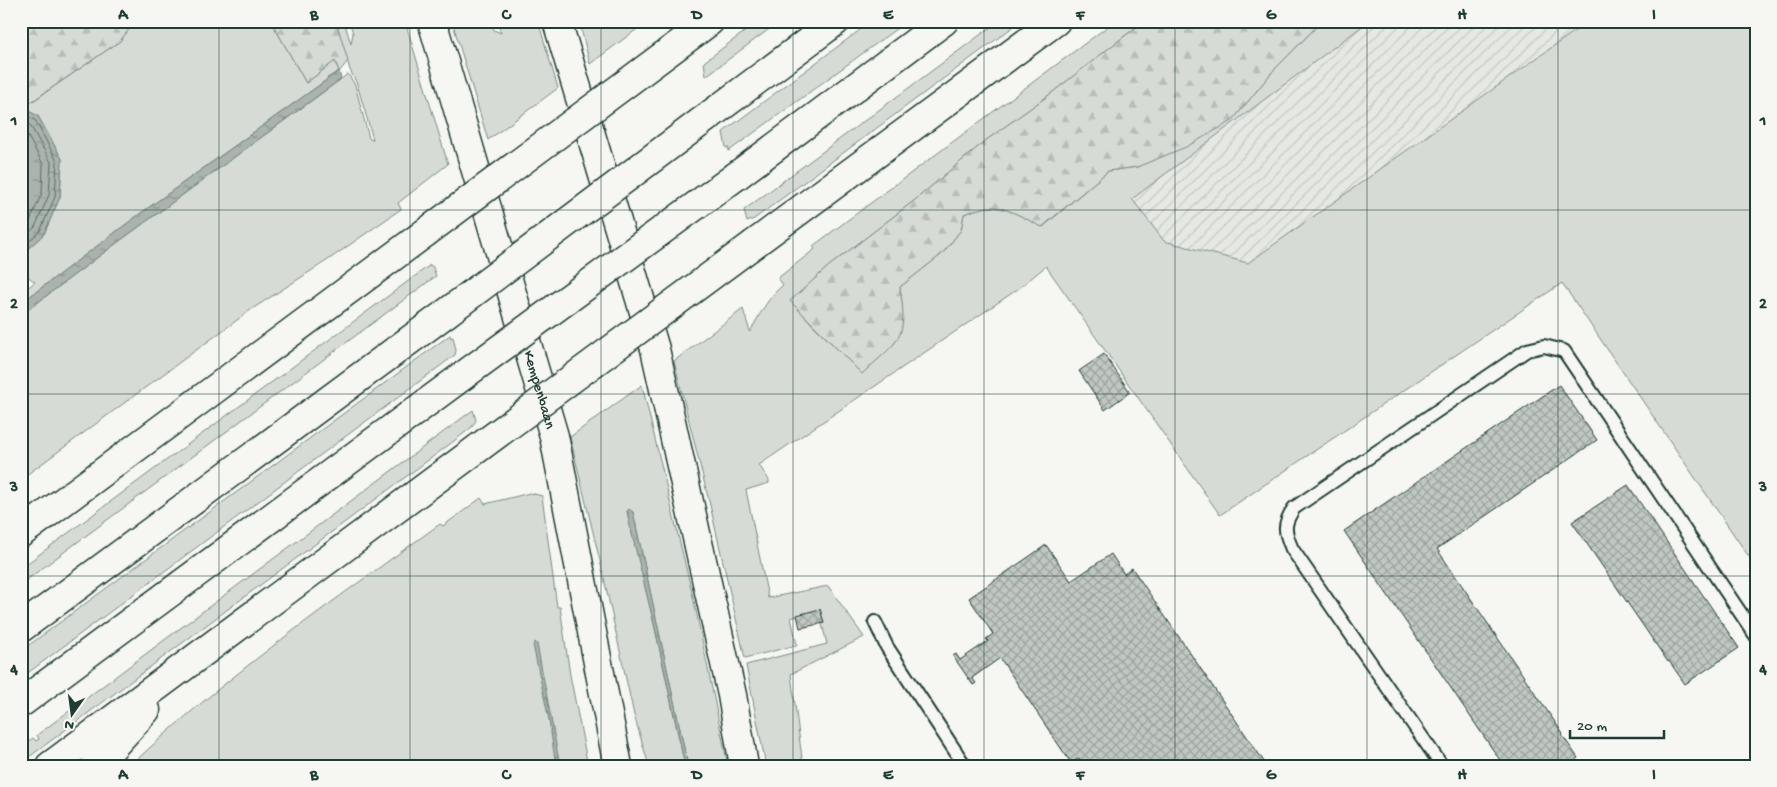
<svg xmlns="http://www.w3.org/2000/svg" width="1777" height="787" viewBox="0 0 1777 787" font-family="'Gochi Hand',sans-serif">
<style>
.industrial{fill:url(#industrial-furrows)}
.green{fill:#d6dbd6;stroke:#7a8c85}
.forest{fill:url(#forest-firs);stroke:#7a8c85}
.water{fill:url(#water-ripples);stroke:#72847d}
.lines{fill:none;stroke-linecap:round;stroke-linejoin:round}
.shore{stroke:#576c65;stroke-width:1}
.building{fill:url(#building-cross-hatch);stroke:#1f3d34}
.lane-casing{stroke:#1f3d34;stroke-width:16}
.highway-casing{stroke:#1f3d34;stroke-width:31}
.lane{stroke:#f6f6f2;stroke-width:12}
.highway{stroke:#f6f6f2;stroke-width:28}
.highway-bridge-casing{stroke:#1f3d34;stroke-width:31;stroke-linecap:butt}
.highway-bridge{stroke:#f6f6f2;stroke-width:28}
.grid{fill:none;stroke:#1f3d34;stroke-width:1;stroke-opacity:0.55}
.labels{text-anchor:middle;stroke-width:5;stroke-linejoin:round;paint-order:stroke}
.street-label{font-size:15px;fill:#1f3d34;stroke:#f6f6f2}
.neatline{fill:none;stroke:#1f3d34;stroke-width:2}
.grid-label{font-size:16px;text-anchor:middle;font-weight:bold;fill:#1f3d34}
</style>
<defs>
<pattern id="industrial-furrows" width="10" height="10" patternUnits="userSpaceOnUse" patternTransform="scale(1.25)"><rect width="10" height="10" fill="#e6e8e4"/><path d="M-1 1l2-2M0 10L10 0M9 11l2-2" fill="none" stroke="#c5c8c4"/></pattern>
<pattern id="forest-firs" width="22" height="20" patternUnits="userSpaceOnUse" patternTransform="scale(1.25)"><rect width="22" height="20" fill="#d6dbd6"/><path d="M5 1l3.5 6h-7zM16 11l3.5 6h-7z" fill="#b7bdb8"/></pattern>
<pattern id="water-ripples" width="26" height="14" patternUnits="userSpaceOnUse" patternTransform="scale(1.25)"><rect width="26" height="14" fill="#aab3ae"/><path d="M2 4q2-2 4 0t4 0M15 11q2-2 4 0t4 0" fill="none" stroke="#8a938e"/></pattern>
<pattern id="building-cross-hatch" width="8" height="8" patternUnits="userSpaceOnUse" patternTransform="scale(1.25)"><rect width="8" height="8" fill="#c1c8c3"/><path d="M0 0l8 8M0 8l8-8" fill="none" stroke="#9ca49f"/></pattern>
</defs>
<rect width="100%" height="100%" fill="#f6f6f2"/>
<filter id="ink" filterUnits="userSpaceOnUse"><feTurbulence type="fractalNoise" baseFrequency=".02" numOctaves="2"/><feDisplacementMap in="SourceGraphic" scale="10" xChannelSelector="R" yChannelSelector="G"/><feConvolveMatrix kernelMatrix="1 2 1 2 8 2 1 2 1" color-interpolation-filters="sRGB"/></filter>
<g filter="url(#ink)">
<path class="industrial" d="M1369,21H1589L1248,263L1164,241L1132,199Z"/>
<path class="green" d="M128,21H271L306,83L335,61L339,71L141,213L21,303V293L35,282L21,271V255L44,234L60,197L62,159L38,116L23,108L120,41L130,28Z
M336,21H344L351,44L353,33L349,21H405L448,164L398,203L401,209L328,260L252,309L21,479V315L110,248L348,74L355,85L369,138L371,140L373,139L357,84L350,70Z
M452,21H492L494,30L501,33L497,21H538L558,88L488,140Z
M579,21H648L590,64Z
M759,21H780L706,76L704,62Z
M872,21H907L729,151L728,147L726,148L723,132Z
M999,21H1021L792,191L754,219L747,222L744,210Z
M1115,21H1144L1049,95L985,141L915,200L829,266L791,301L812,324L861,373C868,368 892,348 896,341C905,327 902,303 900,287L942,254L961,230L964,214C970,212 976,209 983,208C1003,203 1025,219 1043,227L1108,171L1137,167L1232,121L1272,72L1322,21H1369L1132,199L1164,241L1248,263L1589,21H1756V567L1562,283L1220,515L1046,266L1018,289L759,465L769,480V483L746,490L768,598L828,586L864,637L791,674L803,766H766L746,665L827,644L822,624L824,623L820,609L791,618L797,645L745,658L710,505L674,361L743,309L750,332C759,316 768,297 783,285L778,278L815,249L813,246Z
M430,265L433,267L436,276L21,584V568Z
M450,335L451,338L453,337L456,350L455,355L21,678V651Z
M642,385L694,601L728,766H688L633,512L627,511L655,628L685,766H649L634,715L602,569L570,437Z
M473,410L476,420L472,427L454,441L21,763V746L33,738L36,741L39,739L37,735Z
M530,493L542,496L557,607H560L570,675L588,766H130C226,676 334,600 440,524L443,526L481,498L485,504Z"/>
<path class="forest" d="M21,21H128L130,28L120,41L21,109Z
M271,21H336L348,61L333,79L327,78L339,71L335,61L306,83Z
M1144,21H1322L1272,72L1232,121L1186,147L1137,167L1108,171L1042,227C1025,219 1003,203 983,208C976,209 970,212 964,214L961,230L942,254L900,287C902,303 907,327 896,341C888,352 872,364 862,374L790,301L829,266L915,200L985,141L1049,95Z"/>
<path class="water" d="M339,71L341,79L110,248L21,315V303L141,213Z
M23,108L38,116L62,159L60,197L44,234L21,255V109Z
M629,509L633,512L688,766H685L655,628L629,522L627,511Z
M535,642L537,644L560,766H556L549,720L533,645Z"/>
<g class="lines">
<path class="shore" d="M21,113L35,120L57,161L55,197L40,231L21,249
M21,120L30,125L51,162L49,195L35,227L21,240
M21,129L25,131L43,164L42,193L29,223L21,230"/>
</g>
<path class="building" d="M1104,354L1130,392L1105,410L1079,371Z
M1559,385L1597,440L1437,549L1563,734L1562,735L1578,758L1567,766H1504L1344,531Z
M1628,485L1739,648L1685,684L1669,661L1668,662L1572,522Z
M1046,545L1071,581L1111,554L1124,574L1132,568L1267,766H1084L1079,758L1071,763L1000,658L972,678L976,683L973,685L953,656L956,654L960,660L988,641L986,639L993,634L969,598Z
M820,609L824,623L800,628L797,615Z"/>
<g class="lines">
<g class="lane-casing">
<path id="lane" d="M875,622L887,647L965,766
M1442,766L1292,549C1284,531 1283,524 1294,508L1527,350L1544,346L1564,351L1756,636"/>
</g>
<g class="highway-casing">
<g id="highway">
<path id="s1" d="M432,21L554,436L618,766"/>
<path d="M557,21L655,349L732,695L744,766"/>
<path d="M694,33L710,21"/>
<path d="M714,112L836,21"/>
<path d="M735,177L944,21"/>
<path d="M754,244L1056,21"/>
<path d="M21,533L425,233"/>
<path d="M21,628L445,314"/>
<path d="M21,703L464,375"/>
<path d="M50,766L481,446"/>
<path d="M95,766L146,710"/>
</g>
</g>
<use href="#lane" class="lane"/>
<use href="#highway" class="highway"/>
<g class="highway-bridge-casing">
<path id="highway-bridge" d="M425,233L694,33
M445,314L714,112
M464,375L735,177
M481,446L754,244"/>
</g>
<use href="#highway-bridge" class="highway-bridge"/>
</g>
</g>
<path class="grid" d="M219,21V766M410,21V766M601,21V766M793,21V766M984,21V766M1175,21V766M1367,21V766M1558,21V766M21,210H1756M21,394H1756M21,576H1756"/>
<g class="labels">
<g class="street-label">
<text dy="5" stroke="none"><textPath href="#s1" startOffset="384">Kempenbaan</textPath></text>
</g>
</g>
<rect width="1777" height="787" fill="none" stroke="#f6f6f2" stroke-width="55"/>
<g transform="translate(72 714) rotate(194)" stroke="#f6f6f2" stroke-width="4" paint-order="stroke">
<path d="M0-4L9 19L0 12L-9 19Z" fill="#1f3d34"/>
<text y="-8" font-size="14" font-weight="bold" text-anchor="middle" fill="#1f3d34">N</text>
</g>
<path d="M1570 730v8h94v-8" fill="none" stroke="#1f3d34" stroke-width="2.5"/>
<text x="1577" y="730" font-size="15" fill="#1f3d34" stroke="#f6f6f2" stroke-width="4" paint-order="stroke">20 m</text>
<rect x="28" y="28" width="1722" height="732" class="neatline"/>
<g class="grid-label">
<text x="123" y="19">A</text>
<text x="314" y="19">B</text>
<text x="506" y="19">C</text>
<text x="697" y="19">D</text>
<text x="888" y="19">E</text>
<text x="1080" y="19">F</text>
<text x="1271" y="19">G</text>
<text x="1462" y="19">H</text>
<text x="1654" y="19">I</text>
<text x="14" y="125">1</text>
<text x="1763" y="125">1</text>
<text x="14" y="308">2</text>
<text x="1763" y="308">2</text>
<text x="14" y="491">3</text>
<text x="1763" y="491">3</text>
<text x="14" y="674">4</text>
<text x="1763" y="674">4</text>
<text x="123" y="779">A</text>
<text x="314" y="779">B</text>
<text x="506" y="779">C</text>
<text x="697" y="779">D</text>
<text x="888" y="779">E</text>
<text x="1080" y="779">F</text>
<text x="1271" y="779">G</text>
<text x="1462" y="779">H</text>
<text x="1654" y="779">I</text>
</g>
</svg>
